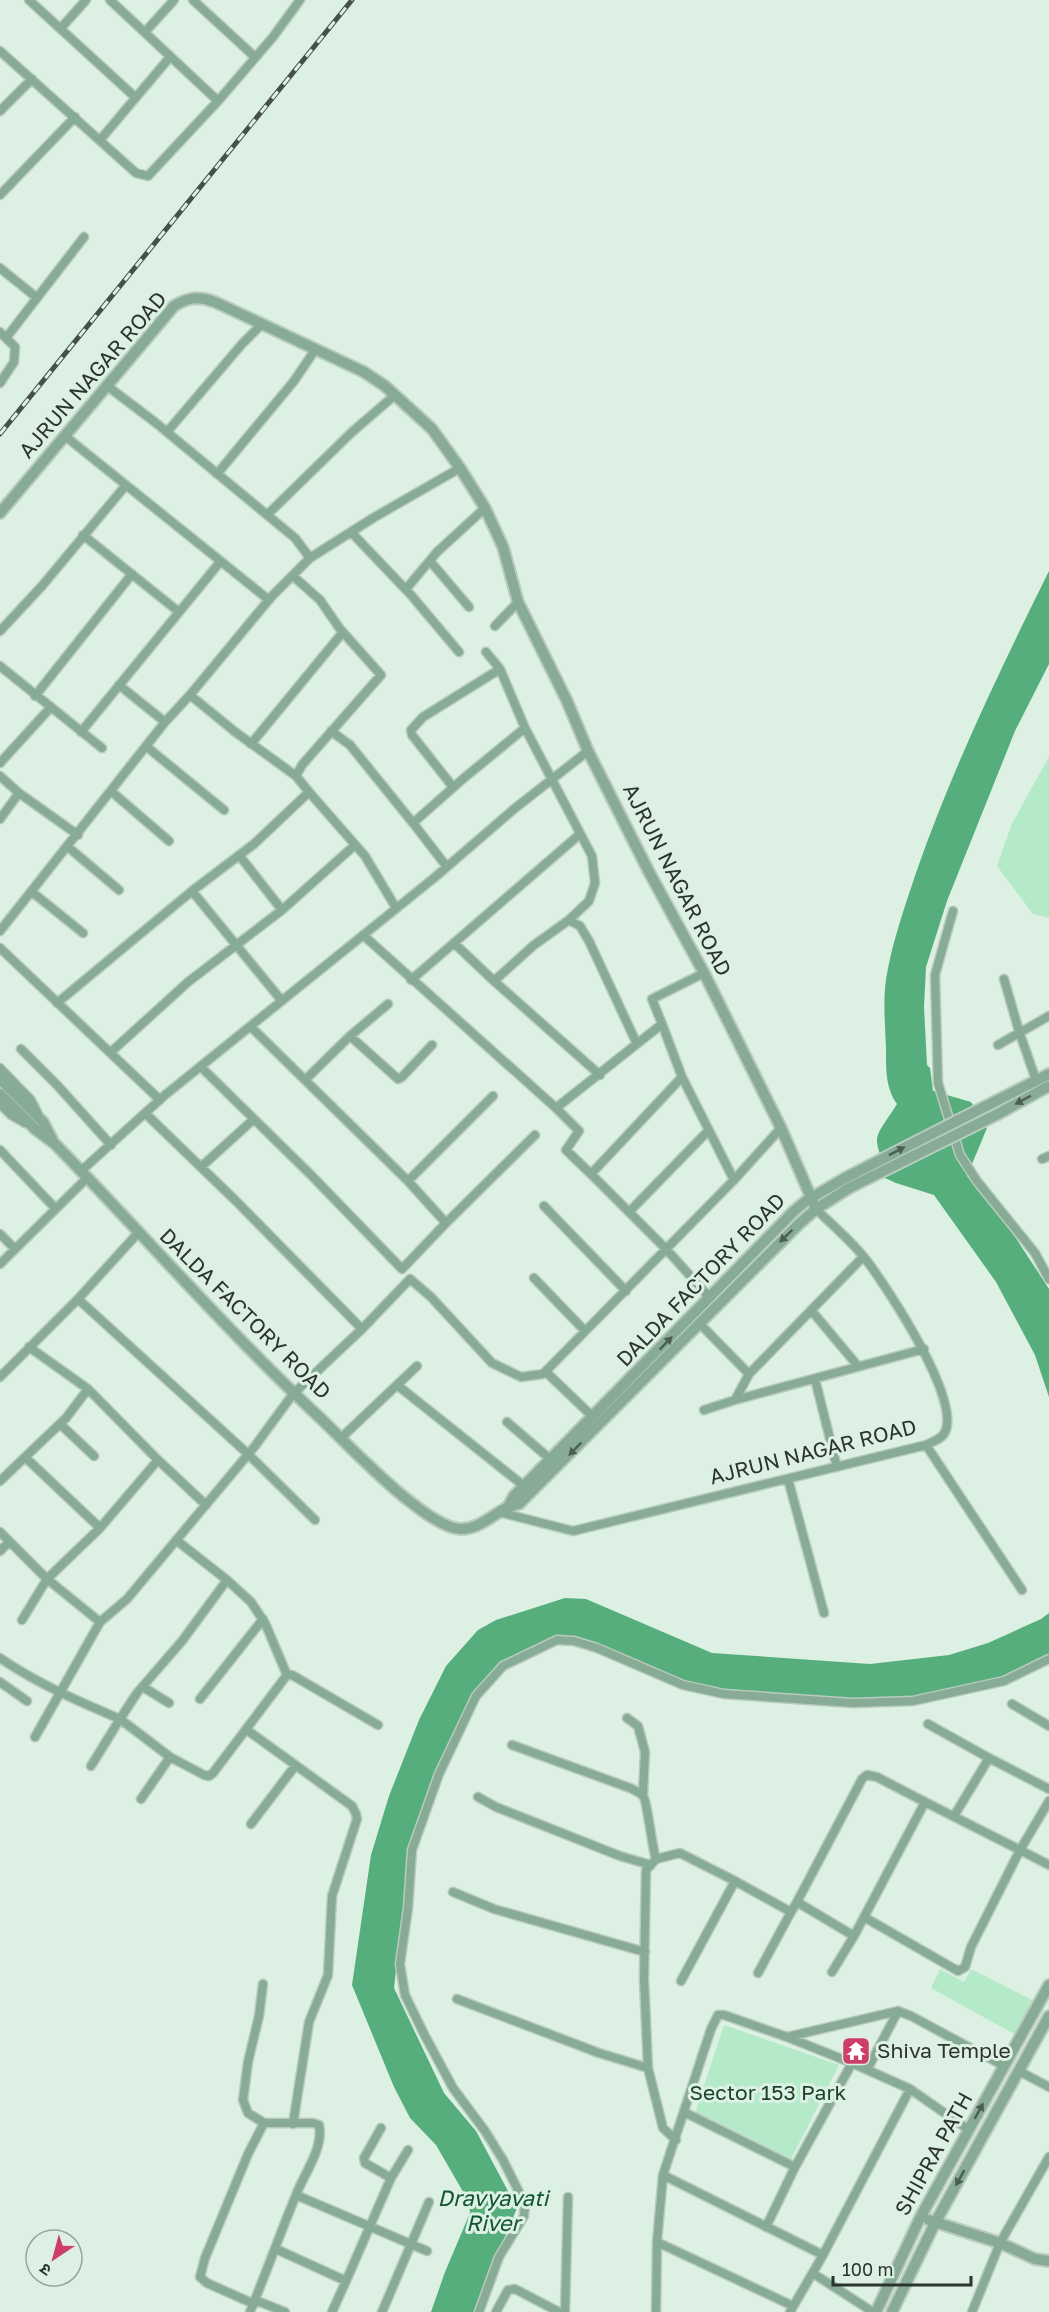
<svg xmlns="http://www.w3.org/2000/svg" width="1049" height="2312" viewBox="0 0 1049 2312" font-family="'Golos Text','Noto Sans Devanagari',sans-serif">
<style>
.green{fill:#b5eac9}
.water{fill:#56ae7c}
.lines{fill:none;stroke-linecap:round;stroke-linejoin:round}
.minor-casing{stroke:#b9cbbf;stroke-width:11}
.tertiary-casing{stroke:#b9cbbf;stroke-width:14}
.minor{stroke:#87ab94;stroke-width:8}
.tertiary{stroke:#87ab94;stroke-width:10}
.rail-casing{stroke:#46504a;stroke-width:5}
.rail{stroke:#dcf1e3;stroke-width:3;stroke-dasharray:9;stroke-linecap:butt}
.tertiary-bridge-casing{stroke:#b9cbbf;stroke-width:14;stroke-linecap:butt}
.tertiary-bridge{stroke:#87ab94;stroke-width:10}
.oneway{fill:#4c5e52}
.labels{text-anchor:middle;stroke-width:6;stroke-linejoin:round;paint-order:stroke}
.street-label{font-size:21px;fill:#2c342f;stroke:#dcf1e3}
.poi-label{font-size:21px;fill:#2c342f;stroke:#dcf1e3;text-anchor:start}
.park-label{font-size:21px;fill:#1a3f2b;stroke:#dcf1e3}
.water-label{font-size:22px;font-style:italic;fill:#125534;stroke:#dcf1e3}
</style>
<rect width="100%" height="100%" fill="#dcf1e3"/>
<path class="green" d="M1049,756V918L1033,914L997,866L1011,826Z
M940,1969L964,1982L971,1969L1034,2001L1016,2035L931,1988Z
M724,2025L839,2065L791,2159L695,2113Z"/>
<path class="water" d="M1049,571V664L1015,731L947,901L926,967L924,1007L927,1065L930,1068L933,1091L971,1102L987,1128L967,1176L1010,1229L1049,1289V1397L1035,1355L996,1282L934,1195L896,1183L885,1178L888,1172C870,1134 875,1139 897,1104C885,1088 886,1067 886,1048C885,1025 883,1002 886,979C892,942 905,906 917,870C953,767 1001,668 1049,571Z
M565,1598L586,1599L712,1653L870,1664L949,1655L988,1643L1041,1619L1049,1613V1662L1003,1679L934,1697L867,1705L704,1693L575,1640L510,1660L475,1698L464,1718L408,1865L394,1988L444,2093L476,2131L517,2208L474,2312H431L445,2272L470,2213L469,2202L436,2145L410,2118L394,2087L352,1985L371,1855L389,1796L419,1720L446,1666L478,1630L496,1620Z"/>
<g class="lines">
<g class="minor-casing">
<path id="minor" d="M29,0L135,97
M110,0L218,101
M193,0L255,57
M61,28L86,0
M145,32L174,0
M0,51L136,173L148,176L218,101L273,37L300,0
M0,111L32,79
M100,140L170,57
M0,195L75,117
M0,268L36,297
M0,332L15,347L14,362L0,383
M6,338L84,237
M106,385L156,423L295,538L310,558
M167,432L242,344L261,325
M65,436L269,600
M217,474L294,381L315,350
M267,515L352,432L395,395
M351,532L411,595L459,652
M83,535L179,612
M430,561L469,607
M293,576L320,600L340,629L381,675L302,765L296,776L309,792
M406,589L437,552L485,508
M495,626L518,602
M0,631L42,586L126,485
M486,652L500,669L525,728L592,856L595,883L589,901L569,920
M0,666L102,748
M119,685L165,722
M190,695L234,731L296,776
M35,696L132,574
M331,731L350,745L413,823
M81,732L220,562
M251,744L343,632
M147,747L224,810
M0,763L51,707
M0,776L19,793L78,835
M453,787L412,735L411,730L423,717L500,669
M112,792L169,841
M0,819L19,793
M68,847L119,890
M447,867L413,823L464,778L525,728
M192,891L254,844L309,792L365,856L396,908
M32,892L83,933
M282,910L355,845
M953,911L935,975L938,1083L960,1155L977,1181L1035,1253L1049,1279
M0,931L165,722L190,695L272,596L310,558L373,518L460,468
M363,935L556,1108
M454,943L580,834
M0,948L160,1100
M1004,979L1019,1031L1036,1080
M411,980L454,943L494,981
M57,1003L192,891L282,1001
M662,1024L652,999L704,973
M251,1027L305,1080L350,1036L398,1079L402,1077L432,1045
M350,1036L388,1004
M998,1045L1049,1016
M21,1049L57,1085L111,1145
M111,1052L188,982L282,910L239,855
M201,1067L311,1175L402,1269L446,1223L408,1181
M0,1068L31,1100L38,1114
M600,1075L494,981L534,945L569,920L580,926L589,941L637,1044
M305,1080L408,1181L493,1096
M0,1104L11,1115L25,1123
M146,1114L236,1201L362,1329
M0,1150L55,1208
M1042,1159L1049,1156
M201,1167L254,1119
M81,1171L165,1095L434,878L514,809L588,751
M591,1174L566,1150L579,1131L556,1108L662,1024L682,1077
M734,1180L781,1128
M544,1206L626,1291
M629,1212L708,1131
M446,1223L535,1135
M0,1234L15,1249
M863,1257L749,1374L735,1400L924,1349
M0,1264L87,1178
M534,1278L585,1331
M78,1299L248,1454L315,1520
M811,1310L857,1365
M700,1324L749,1374
M29,1347L88,1389
M546,1372L593,1417
M0,1377L78,1299L138,1233
M815,1379L837,1467
M397,1385L524,1486
M704,1410L735,1400
M507,1422L550,1459
M60,1424L94,1456
M341,1438L417,1366
M926,1445L1022,1590
M26,1458L100,1528
M788,1479L824,1613
M0,1481L66,1418L88,1389L158,1460
M499,1512L573,1531L926,1445C932,1442 942,1439 945,1432C961,1399 888,1289 867,1261C853,1242 833,1226 816,1209
M0,1532L47,1579L100,1622
M0,1551L9,1542
M22,1620L47,1579L100,1528L158,1460L206,1505
M0,1658C38,1684 78,1701 120,1719L91,1766
M287,1675H292L378,1725
M0,1682L27,1701
M143,1687L169,1703
M200,1699L263,1619
M1012,1704L1049,1726
M627,1718L638,1726L645,1752L643,1795
M928,1724L989,1758
M247,1730L352,1806L356,1814L357,1819L332,1896L328,1975L309,2022L293,2124
M35,1737L100,1622L127,1599L255,1446L293,1394L362,1329L410,1279L431,1297L492,1363L521,1377L543,1374L734,1180L682,1077L591,1174L667,1250L710,1298
M512,1745L630,1788C634,1790 640,1792 643,1796C647,1800 652,1847 656,1859
M170,1757L204,1775L209,1776L213,1773L287,1675L265,1623L251,1602L227,1580
M478,1797L496,1807L620,1856L651,1865
M141,1799L170,1757L120,1719L137,1693L182,1641L227,1580L176,1540
M1049,1801L1020,1850L1049,1865
M954,1816L989,1758L1049,1789
M251,1824L295,1766
M735,1881L791,1912L758,1973
M453,1892L494,1909L645,1952
M797,1902L862,1779L867,1775L877,1777L925,1802L854,1936
M791,1912L797,1902L854,1936L832,1972
M864,1917L958,1971L965,1967L971,1947L1020,1850L925,1802
M457,1999L599,2053L648,2068
M787,2037L898,2011L911,2016L1004,2066
M867,2070L898,2011
M1019,2071L1049,2087
M684,2112L795,2167
M676,2140L663,2128L648,2068L644,1979L646,1870L656,1859L680,1853L735,1881L681,1981
M663,2175L711,2029L718,2015H724L787,2037L852,2063
M391,2178L408,2150
M296,2195L427,2251
M766,2227L795,2167L852,2063L910,2089L969,2130
M657,2242L793,2306
M276,2249L346,2281L391,2178L365,2163L364,2158L381,2128
M823,2255L910,2089
M814,2274L873,2312
M255,2300L285,2312
M254,2304L207,2283L200,2277L205,2258L248,2154L264,2123
M250,2312C266,2273 280,2234 296,2195C304,2174 324,2148 319,2125L313,2123H264L248,2113L243,2100L248,2062L259,2016L263,1984
M332,2312L346,2281
M382,2312L429,2202
M479,2312L499,2257L524,2216L525,2204L503,2160L485,2131L453,2088L424,2034L405,1995L400,1964L408,1908L412,1850L439,1774L476,1696L503,1666L557,1640L574,1641L597,1648L683,1685L724,1694L853,1703L913,1701L1004,1681L1049,1659
M496,2312L508,2290L515,2289L559,2312
M565,2312L568,2197
M656,2312L657,2242L663,2175L823,2255L790,2312
M972,2312L1000,2243L1049,2157"/>
</g>
<g class="tertiary-casing">
<path id="tertiary" d="M0,513L174,306C189,297 198,296 215,302L364,372L385,386L432,429L460,468L485,508L503,547L518,602L567,701L588,751L649,872L704,973L781,1128L816,1209
M0,1079L43,1122L52,1139
M0,1094L35,1129L55,1144C143,1234 225,1329 317,1415C345,1441 425,1528 461,1529C484,1529 498,1507 519,1504L799,1224L816,1209L849,1188
M994,1102L1049,1074
M998,1114L1049,1086
M509,1505L514,1496L794,1211L806,1201L845,1178
M929,2220L1000,2243L1035,2259L1049,2261
M876,2312L921,2216L1049,1985
M892,2312L935,2223L1049,2016"/>
</g>
<use href="#minor" class="minor"/>
<use href="#tertiary" class="tertiary"/>
<g class="rail-casing">
<path id="rail" d="M0,434L352,0"/>
</g>
<use href="#rail" class="rail"/>
<g class="tertiary-bridge-casing">
<path id="tertiary-bridge" d="M845,1178L994,1102
M849,1188L998,1114"/>
</g>
<use href="#tertiary-bridge" class="tertiary-bridge"/>
</g>
<defs><path id="oneway-solid" d="M-6-.8H1V-3.2L6.5 0L1 3.2V.8H-6Z" transform="scale(1.5)"/></defs>
<g class="oneway">
<use href="#oneway-solid" transform="translate(1023 1100) rotate(152)"/>
<use href="#oneway-solid" transform="translate(897 1151) rotate(-27)"/>
<use href="#oneway-solid" transform="translate(786 1236) rotate(136)"/>
<use href="#oneway-solid" transform="translate(666 1343) rotate(-46)"/>
<use href="#oneway-solid" transform="translate(575 1449) rotate(134)"/>
<use href="#oneway-solid" transform="translate(979 2111) rotate(-61)"/>
<use href="#oneway-solid" transform="translate(960 2178) rotate(119)"/>
</g>
<defs>
<g id="temple-square" transform="scale(1.5)"><rect x="-9" y="-9" width="18" height="18" rx="4" fill="#cd3f69" stroke="#dcf1e3"/><path d="M0-6L5-2H3V0L6.5 2.5H4V6H1.5V3h-3V6H-4V2.5H-6.5L-3 0V-2H-5Z" fill="#fff"/></g>
</defs>
<g fill-rule="evenodd">
<use href="#temple-square" x="856" y="2051"/>
</g>
<g class="labels">
<g class="street-label">
<text transform="translate(93 375) rotate(-49)" y="7">AJRUN NAGAR ROAD</text>
<text transform="translate(677 880) rotate(63)" y="7">AJRUN NAGAR ROAD</text>
<text transform="translate(701 1280) rotate(-46)" y="7">DALDA FACTORY ROAD</text>
<text transform="translate(245 1314) rotate(45)" y="7">DALDA FACTORY ROAD</text>
<text transform="translate(813 1452) rotate(-14)" y="7">AJRUN NAGAR ROAD</text>
<text transform="translate(934 2154) rotate(-61)" y="7">SHIPRA PATH</text>
</g>
<g class="poi-label">
<text x="877" y="2058">Shiva Temple</text>
</g>
<g class="park-label">
<text x="768" y="2100">Sector 153 Park</text>
</g>
<g class="water-label">
<text x="493" y="2206">Dravyavati<tspan x="493" dy="25">River</tspan></text>
</g>
</g>
<g transform="translate(54 2258) rotate(216)"><circle r="28" fill="#dcf1e3" stroke="#96a59b" stroke-width="1.5"/>
<path d="M0-4.5L10 22L0 15L-10 22Z" fill="#cd3f69"/>
<text y="-9" font-size="16" font-weight="bold" text-anchor="middle" fill="#2c342f">उ</text>
</g>
<path d="M833 2276v9h138v-9" fill="none" stroke="#2c342f" stroke-width="3"/>
<text x="842" y="2276" font-size="18" fill="#2c342f" stroke="#dcf1e3" stroke-width="4.5" paint-order="stroke">100 m</text>
</svg>
